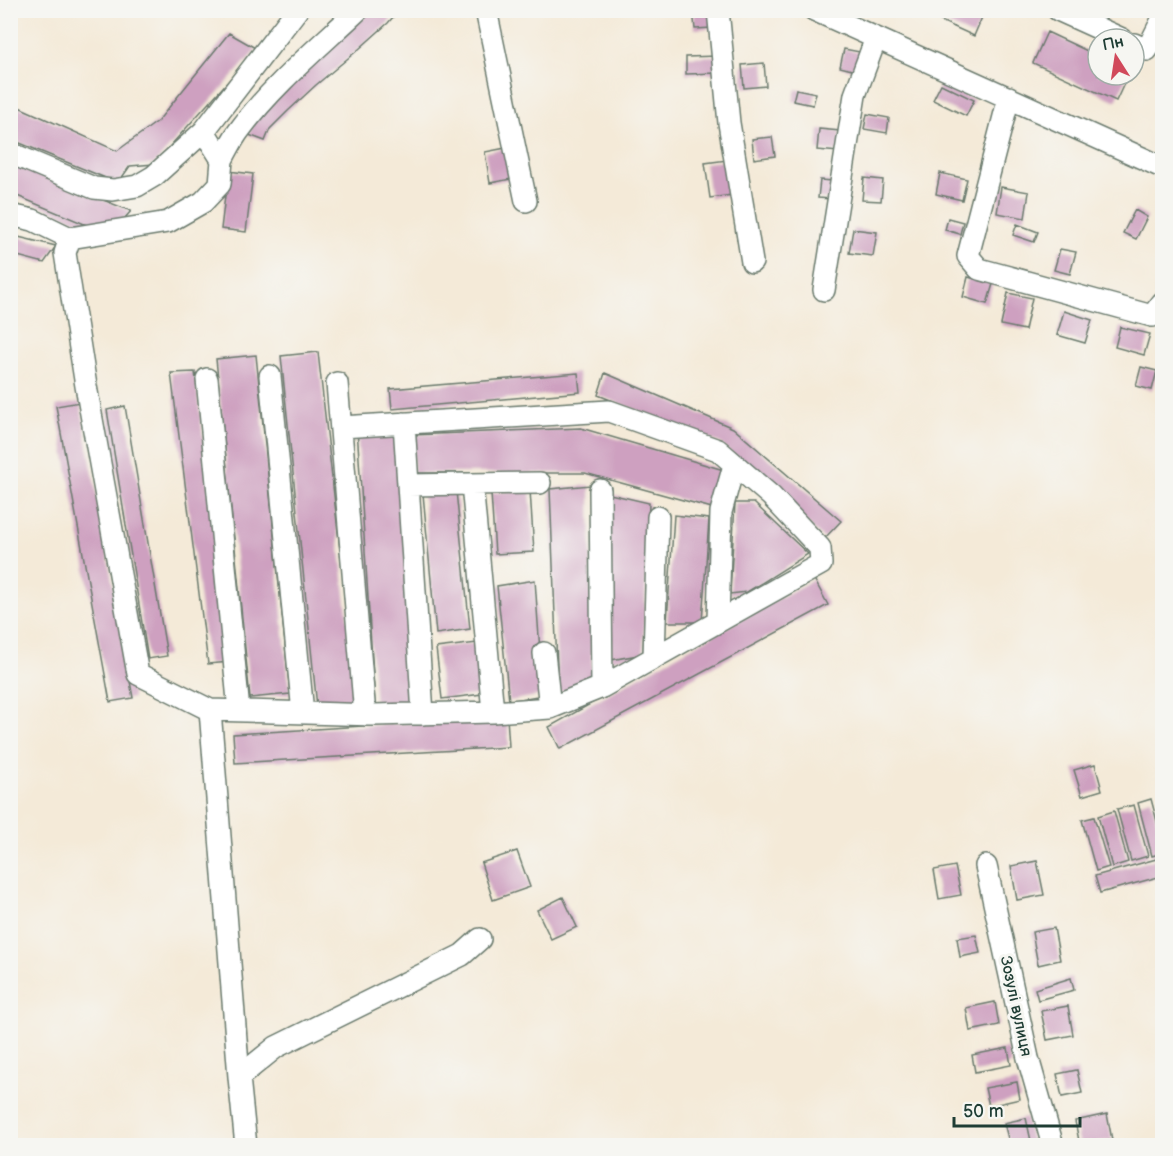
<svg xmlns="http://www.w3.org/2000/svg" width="1173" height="1156" viewBox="0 0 1173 1156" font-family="'Balsamiq Sans',sans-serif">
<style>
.building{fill:#cea0c0}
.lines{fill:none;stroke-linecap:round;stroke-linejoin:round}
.minor-casing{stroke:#6a7a6d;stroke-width:24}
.minor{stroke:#fff;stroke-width:21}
.labels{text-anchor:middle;stroke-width:6;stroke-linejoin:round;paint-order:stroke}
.street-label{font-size:16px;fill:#1f3d34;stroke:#f6f6f2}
</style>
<rect width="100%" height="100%" fill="#f6f6f2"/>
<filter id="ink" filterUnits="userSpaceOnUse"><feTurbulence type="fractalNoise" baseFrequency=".0167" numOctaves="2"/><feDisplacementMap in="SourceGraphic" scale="12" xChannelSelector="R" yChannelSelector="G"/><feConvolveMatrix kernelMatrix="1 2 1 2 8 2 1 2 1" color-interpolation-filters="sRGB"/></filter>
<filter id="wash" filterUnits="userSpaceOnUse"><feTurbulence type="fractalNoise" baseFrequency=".008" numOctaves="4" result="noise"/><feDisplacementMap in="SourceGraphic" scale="24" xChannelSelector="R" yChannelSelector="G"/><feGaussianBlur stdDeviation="1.35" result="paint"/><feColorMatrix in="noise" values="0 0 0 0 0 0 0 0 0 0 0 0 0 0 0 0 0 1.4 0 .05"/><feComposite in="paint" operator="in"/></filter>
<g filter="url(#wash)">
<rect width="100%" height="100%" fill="#f4ead8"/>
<g id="blocks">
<path class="building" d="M373,10H399L388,23L359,49L316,85L288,111L270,129L265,141L249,135L254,122L304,70Z
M693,10H710L712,28L695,29Z
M917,10H985L974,36Z
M1047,32L1098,56V75H1128L1116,101L1033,63Z
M229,33L257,49L154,164L130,166L118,183L10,139V103L117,151L158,121Z
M844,49L860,52L856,71L840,67Z
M718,56V73L686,74V57Z
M764,63L766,86L744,88L742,65Z
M941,84L974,100L966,116L933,100Z
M796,89L816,93L813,105L793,101Z
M867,114L889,118L887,133L864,129Z
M819,129L840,131L839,152L817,150Z
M772,137L775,156L754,159L752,139Z
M506,148L511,179L490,183L485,152Z
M727,160L732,195L710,198L705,163Z
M10,163L131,211L117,227L94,228L10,193Z
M228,171L253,174L246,232L221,229Z
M940,173L967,179L962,200L936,194Z
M864,178L883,180L881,201L862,200Z
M820,180L833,181L831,199L818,198Z
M1001,187L1029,192L1025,218L997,213Z
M1135,210L1147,217L1136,239L1123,233Z
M948,218L963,222L960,234L945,230Z
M1017,224L1038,232L1034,242L1013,235Z
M853,229L877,232L873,256L849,253Z
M10,235L56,246L44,263L10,254Z
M1060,249L1076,252L1070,274L1054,270Z
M968,277L993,284L987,304L963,297Z
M1008,293L1032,298L1025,330L1001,325Z
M1064,311L1092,320L1085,343L1057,335Z
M1120,327L1150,334L1144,355L1115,347Z
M318,352L357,703L317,707L281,356Z
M256,355L290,694L250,698L216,359Z
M1141,367L1157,371L1152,390L1136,386Z
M195,372L230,662L208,664L171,373Z
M578,373L580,392L392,409L390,389Z
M605,373L733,428L841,521L824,539L720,443L598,395Z
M80,402L133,698L110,702L56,406Z
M125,406L167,656L148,659L107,410Z
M401,426L415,707L375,705L357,428Z
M581,428L727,471L712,508L585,473H414L412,435Z
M590,485L592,687L558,692L550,489Z
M530,490L534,552L495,554L491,493Z
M456,491L470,629L436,634L423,494Z
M610,494L649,503L643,654L611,660Z
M735,503H754L808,554L747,592L730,594Z
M674,515L709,519L702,622H667Z
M814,579L828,605L560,749L549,727Z
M535,580L543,695L509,701L497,586Z
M477,643L482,694L442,699L436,648Z
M507,717L509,747L235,763L233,734Z
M1095,764L1102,790L1082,796L1074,770Z
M1151,799L1162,840V853L1152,856L1138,803Z
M1134,805L1148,856L1131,861L1117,809Z
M1114,811L1128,862L1112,867L1098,816Z
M1094,817L1109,867L1096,871L1082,820Z
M517,851L530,887L493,900L481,863Z
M1160,858L1162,866V876L1100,893L1095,876Z
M1037,861L1044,895L1017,900L1011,866Z
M955,866L961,895L939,899L934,870Z
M563,897L577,927L551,939L537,910Z
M1054,928L1060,960L1038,965L1032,932Z
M976,935L980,953L960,957L957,938Z
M1071,978L1074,990L1038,1000L1035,989Z
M995,1002L999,1025L970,1031L966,1008Z
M1068,1006L1073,1035L1047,1040L1041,1011Z
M1008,1048L1011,1065L975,1072L972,1055Z
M1077,1070L1082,1093L1062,1097L1057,1074Z
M1017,1082L1020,1099L989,1106L985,1088Z
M1107,1114L1112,1140L1080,1146L1075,1121Z
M1026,1118L1031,1141L1010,1146L1004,1123Z"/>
</g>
</g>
<g filter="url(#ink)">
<use href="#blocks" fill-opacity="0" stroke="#6a7a6d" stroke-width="1.5"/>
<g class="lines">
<g class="minor-casing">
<path id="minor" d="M486,10L526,201
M718,10L729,123L752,262
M814,10L1162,167
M1058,10L1122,39
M1134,44L1147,50L1162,20
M1009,97L968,256L979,269L1152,316L1162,303
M204,131L222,160L220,184L203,202L168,222L70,238L65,253L86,386L138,674L210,710L239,1077L246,1146
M10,153L94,188L113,190L137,186L154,176L204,131L297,10
M222,160C228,149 233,138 241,128C274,84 318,48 358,10
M10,215L33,220L70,238
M824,290L855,95L876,38
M270,376L303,713
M207,379L239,711
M337,383L365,715
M404,423L423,714
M472,484L493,712
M408,485L540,483
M600,490L602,687
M718,621L721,512L734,465
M544,653L550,708
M654,658L658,517
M210,710L374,715L493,712L550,708L602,687L821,564L820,548L771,496L718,450L609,411L341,427
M986,866L1028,1058L1053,1146
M239,1077L276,1047L462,955L480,939"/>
</g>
<use href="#minor" class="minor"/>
</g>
</g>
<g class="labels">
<g class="street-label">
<text transform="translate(1017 1006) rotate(78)" y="6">Зозулі вулиця</text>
</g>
</g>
<rect width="1173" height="1156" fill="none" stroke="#f6f6f2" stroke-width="36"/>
<g transform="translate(1116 57) rotate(348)"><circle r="28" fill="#f6f6f2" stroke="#a0aca6" stroke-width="1.5"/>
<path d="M0-4.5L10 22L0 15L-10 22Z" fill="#d1495b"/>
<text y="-9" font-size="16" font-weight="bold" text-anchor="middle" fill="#1f3d34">Пн</text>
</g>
<path d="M954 1117v9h126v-9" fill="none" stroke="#1f3d34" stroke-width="3"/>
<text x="963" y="1117" font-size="18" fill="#1f3d34" stroke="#f6f6f2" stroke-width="4.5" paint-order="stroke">50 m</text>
</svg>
